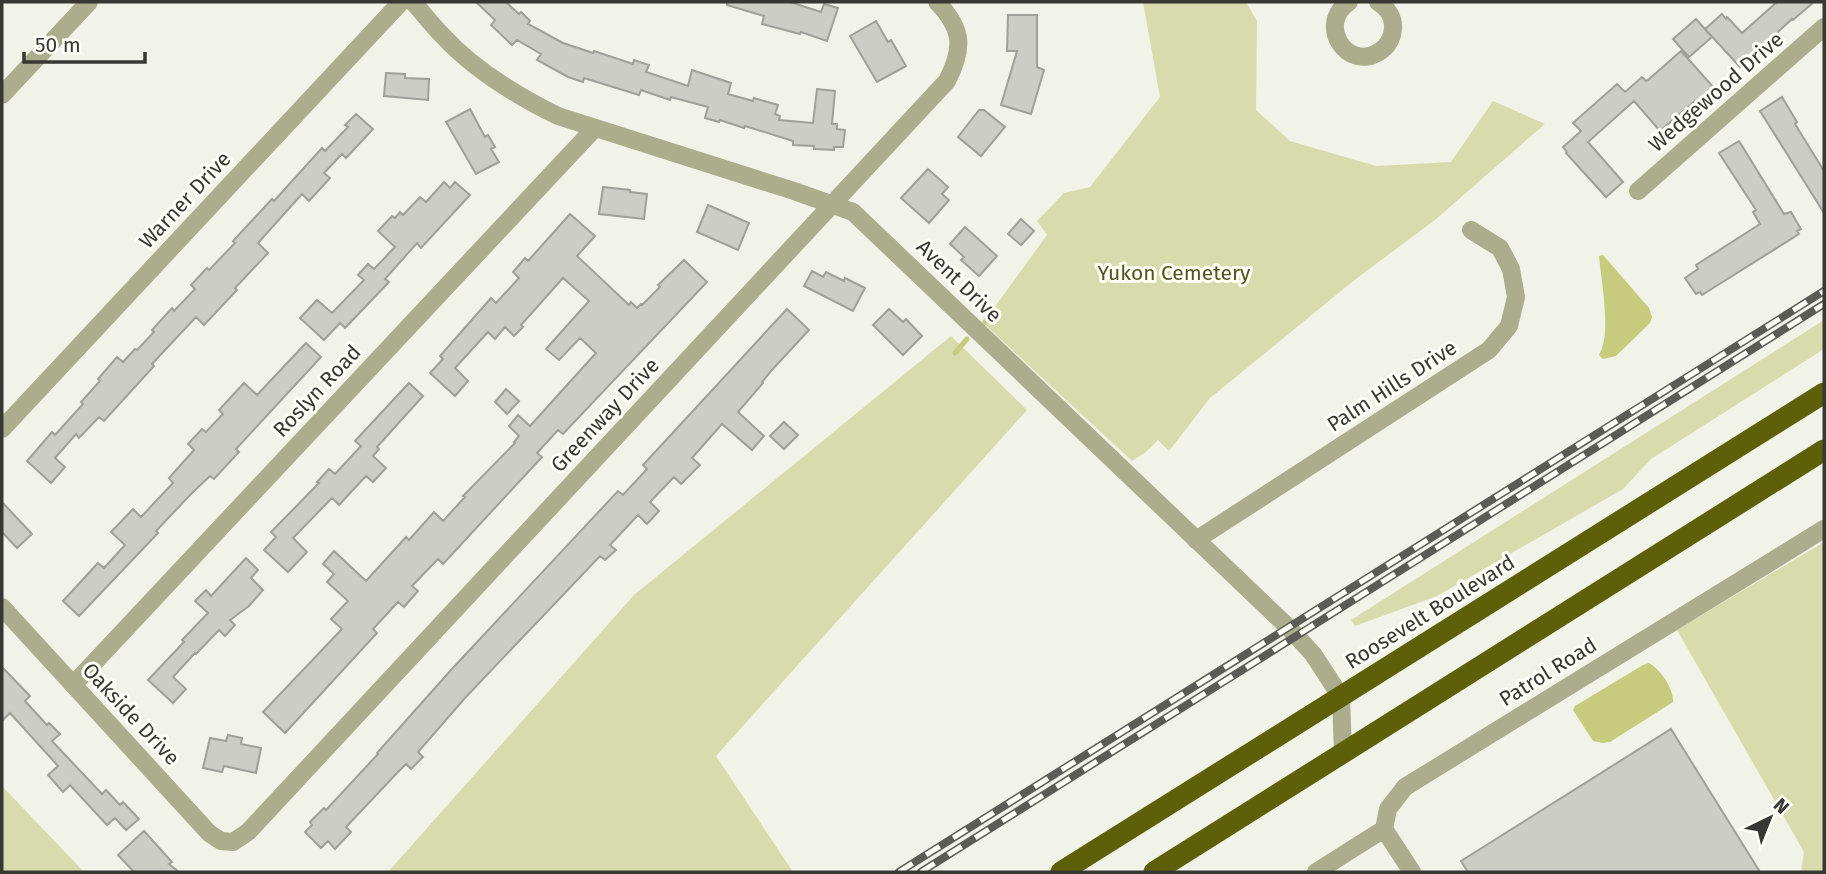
<svg xmlns="http://www.w3.org/2000/svg" width="1826" height="874" viewBox="0 0 1826 874" font-family="'Fira Sans',sans-serif">
<style>
.green{fill:#d8dcad}
.water{fill:#c6cb7d}
.lines{fill:none;stroke-linecap:round;stroke-linejoin:round}
.stream{stroke:#c6cb7d;stroke-width:5}
.building{fill:#cccdc4;stroke:#9fa097;stroke-width:2}
.minor{stroke:#abad8d;stroke-width:18}
.highway{stroke:#5d6008;stroke-width:21}
.rail-casing{stroke:#5c5c57;stroke-width:8}
.rail{stroke:#fefff7;stroke-width:5;stroke-dasharray:16;stroke-linecap:butt}
.labels{text-anchor:middle;stroke-width:6;stroke-linejoin:round;paint-order:stroke}
.street-label{font-size:21px;fill:#373733;stroke:#fefff7}
.park-label{font-size:21px;fill:#52541b;stroke:#fefff7}
</style>
<rect width="100%" height="100%" fill="#f1f2e8"/>
<path class="green" d="M1143,2H1246L1257,21L1256,110L1290,141L1376,166L1451,162L1493,101L1545,124L1435,220L1357,278L1210,398L1169,451L1158,440L1146,452L1132,461L983,323L1047,235L1037,221L1064,193L1090,187L1160,97Z
M1824,320V349L1651,459L1623,489L1437,596L1355,626L1351,620Z
M951,336L1027,410L716,756L793,872H388L634,595Z
M1824,542V872H1801L1804,852L1677,630Z
M2,786L84,872H2Z"/>
<path class="water" d="M1603,255L1649,308L1652,317L1650,323L1616,356L1603,359L1599,355C1612,334 1601,281 1599,256Z
M1649,663C1660,669 1674,689 1673,702L1610,742L1603,743L1593,741L1573,710L1575,706L1643,665Z"/>
<g class="lines">
<path class="stream" d="M985,322L992,314
M955,353L967,339"/>
</g>
<path class="building" d="M476,2H506L519,14L521,12L530,21L528,24L563,43L593,53L594,51L633,64L634,60L649,65L646,72L688,86L692,70L731,83L728,94L753,101L754,98L778,105L775,114L780,116L779,120L813,123L817,89L835,91L832,124H837V129L845,130L843,147H834V150L814,149V146L793,145V141L745,126L744,128L720,120L719,122L705,118L708,107L671,97L670,100L641,90L639,95L584,78L583,82L568,77L537,60L541,54L517,40L512,45L491,25L495,20Z
M727,2H790L821,12L824,4L838,8L827,41L801,32L800,34L762,24L764,16L727,5Z
M1777,2H1814L1793,20L1792,19L1740,67L1705,29L1722,14L1726,19L1727,17L1742,33Z
M1008,15H1037V67L1044,70L1031,114L1001,105L1017,51H1007Z
M1696,19L1712,37L1689,57L1673,39Z
M876,21L888,42L891,40L906,66L877,82L850,36Z
M1681,51L1715,89L1698,105L1695,101L1660,131L1634,101L1588,142L1623,182L1606,197L1566,153L1567,152L1563,147L1581,131L1573,123L1617,84L1625,92L1642,77L1646,81L1648,80Z
M386,73L405,74V78L429,79L428,100L384,96Z
M1782,97L1797,122L1795,124L1824,171V213L1760,111Z
M470,109L485,137L488,135L495,147L491,149L499,162L476,174L446,122Z
M979,110H984L1005,127L981,156L958,137Z
M356,114L373,129L346,158L342,154L324,173L330,178L309,201L302,194L258,243L268,253L235,288L237,290L204,325L196,317L152,364L154,366L104,421L99,417L79,438L76,434L55,458L65,467L51,483L27,461L52,432L55,435L83,404L81,402L100,381L98,379L117,357L123,362L135,349L137,350L154,332L152,330L172,308L174,311L195,289L191,285L207,268L209,270L235,243L233,241L272,199L274,201L322,148L325,151L348,127L345,125Z
M1739,141L1784,214L1791,212L1801,229L1797,231L1799,234L1702,295L1700,292L1696,294L1685,278L1698,269L1696,265L1760,224L1753,212L1756,210L1719,153Z
M928,169L948,187L942,194L949,200L929,223L901,198Z
M444,182L450,188L455,182L470,195L421,248L417,243L385,279L389,282L345,328L340,323L324,340L300,318L317,300L332,313L364,280L358,275L368,264L374,269L395,247L378,231L392,216L395,218L400,212L403,215L420,197L426,202Z
M603,187L630,190V192L647,194L644,219L599,214Z
M708,205L749,223L738,250L697,232Z
M570,214L595,236L577,256L629,305L631,302L637,308L641,304L642,305L660,287L658,285L684,260L707,282L563,434L558,430L537,453L542,457L443,564L438,559L412,586L418,591L404,607L398,602L373,629L377,633L285,733L263,712L342,629L331,619L348,601L327,582L334,574L323,564L334,551L366,581L406,537L409,540L434,512L443,521L465,497L463,496L515,443L514,442L519,436L509,426L518,415L530,426L596,353L580,338L559,360L546,349L589,301L563,278L521,325L523,327L514,336L505,327L495,339L488,332L455,368L468,381L455,396L430,373L443,359L440,356L491,298L496,303L519,278L513,272L525,258L528,261Z
M1021,219L1034,231L1021,245L1008,234Z
M965,227L997,256L979,276L961,260L964,257L950,244Z
M812,271L823,277L826,272L844,281L845,278L865,288L853,311L804,286Z
M787,309L809,330L771,371L762,382L763,383L738,412L764,436L752,450L722,424L692,458L700,465L681,484L674,477L650,502L659,511L647,524L638,515L610,545L616,550L605,560L600,556L465,698L418,752L423,757L411,769L406,764L398,772L346,827L351,832L335,849L328,841L321,848L305,832L312,825L310,822L324,808L326,810L378,754L377,753L451,670L618,491L623,495L647,469L643,465Z
M889,309L903,322L906,319L922,336L903,355L873,325Z
M306,343L321,357L236,449L239,452L214,479L210,476L192,493L156,531L158,533L79,616L63,601L98,563L104,568L125,545L111,532L133,509L141,517L173,483L169,478L194,450L188,444L202,429L206,432L223,414L219,410L244,383L257,395Z
M409,383L423,396L377,447L379,449L373,456L386,468L373,482L366,476L339,505L332,498L293,538L307,552L288,572L264,550L276,537L271,532L319,483L317,482L329,469L335,474L361,446L355,441Z
M506,389L519,401L507,414L495,402Z
M784,422L798,435L784,449L770,436Z
M2,502L32,534L17,548L2,532Z
M246,558L258,570L251,578L263,590L249,606L230,620L235,625L225,636L219,630L196,654L195,653L173,677L186,689L173,703L148,680L184,642L182,640L208,613L195,601L206,590L211,596Z
M2,667L30,696L25,701L47,725L49,723L60,734L52,741L102,794L106,790L120,805L123,802L139,819L126,830L115,818L107,825L70,785L63,792L48,775L58,766L10,713L2,721Z
M1671,729L1760,872H1468L1461,861Z
M228,735L242,738L241,744L261,748L256,773L224,766L222,772L203,768L210,738L226,741Z
M144,831L172,862L169,864L179,872H134L118,855Z"/>
<g class="lines">
<path class="minor" d="M413,2C423,13 432,25 442,35C474,70 515,95 558,116L794,191L853,212L1289,628L1313,654L1341,697L1343,753
M1349,2C1316,24 1347,72 1379,52C1387,47 1392,39 1393,29C1394,18 1388,8 1378,2
M2,95L89,2
M1638,191L1824,27
M2,429L401,2
M1196,540L1489,350L1509,326L1516,297L1511,269L1500,248L1471,230
M2,607L209,833L221,841L233,842L248,832L947,81C964,48 963,29 937,2
M73,685L594,129
M1384,829L1412,872
M1316,872L1384,829L1388,809L1405,787L1824,529"/>
<path class="highway" d="M1061,872L1824,393
M1154,872L1824,450"/>
<g class="rail-casing">
<path id="rail" d="M899,872L1824,291
M921,872L1824,304"/>
</g>
<use href="#rail" class="rail"/>
</g>
<g class="labels">
<g class="street-label">
<text transform="translate(1716 92) rotate(-41)" y="7">Wedgewood Drive</text>
<text transform="translate(185 200) rotate(-47)" y="7">Warner Drive</text>
<text transform="translate(959 281) rotate(44)" y="7">Avent Drive</text>
<text transform="translate(1392 386) rotate(-33)" y="7">Palm Hills Drive</text>
<text transform="translate(317 391) rotate(-47)" y="7">Roslyn Road</text>
<text transform="translate(605 415) rotate(-47)" y="7">Greenway Drive</text>
<text transform="translate(1430 612) rotate(-32)" y="7">Roosevelt Boulevard</text>
<text transform="translate(1548 672) rotate(-32)" y="7">Patrol Road</text>
<text transform="translate(131 714) rotate(47)" y="7">Oakside Drive</text>
</g>
<g class="park-label">
<text x="1174" y="280">Yukon Cemetery</text>
</g>
</g>
<rect width="1826" height="874" fill="none" stroke="#373733" stroke-width="7"/>
<g transform="translate(1770 818) rotate(43)" stroke="#fefff7" stroke-width="5" paint-order="stroke">
<path d="M0-5L12 26L0 18L-12 26Z" fill="#373733"/>
<text y="-10" font-size="19" font-weight="bold" text-anchor="middle" fill="#373733">N</text>
</g>
<path d="M24 52v10h121v-10" fill="none" stroke="#373733" stroke-width="3.5"/>
<text x="35" y="52" font-size="21" fill="#373733" stroke="#fefff7" stroke-width="5" paint-order="stroke">50 m</text>
</svg>
